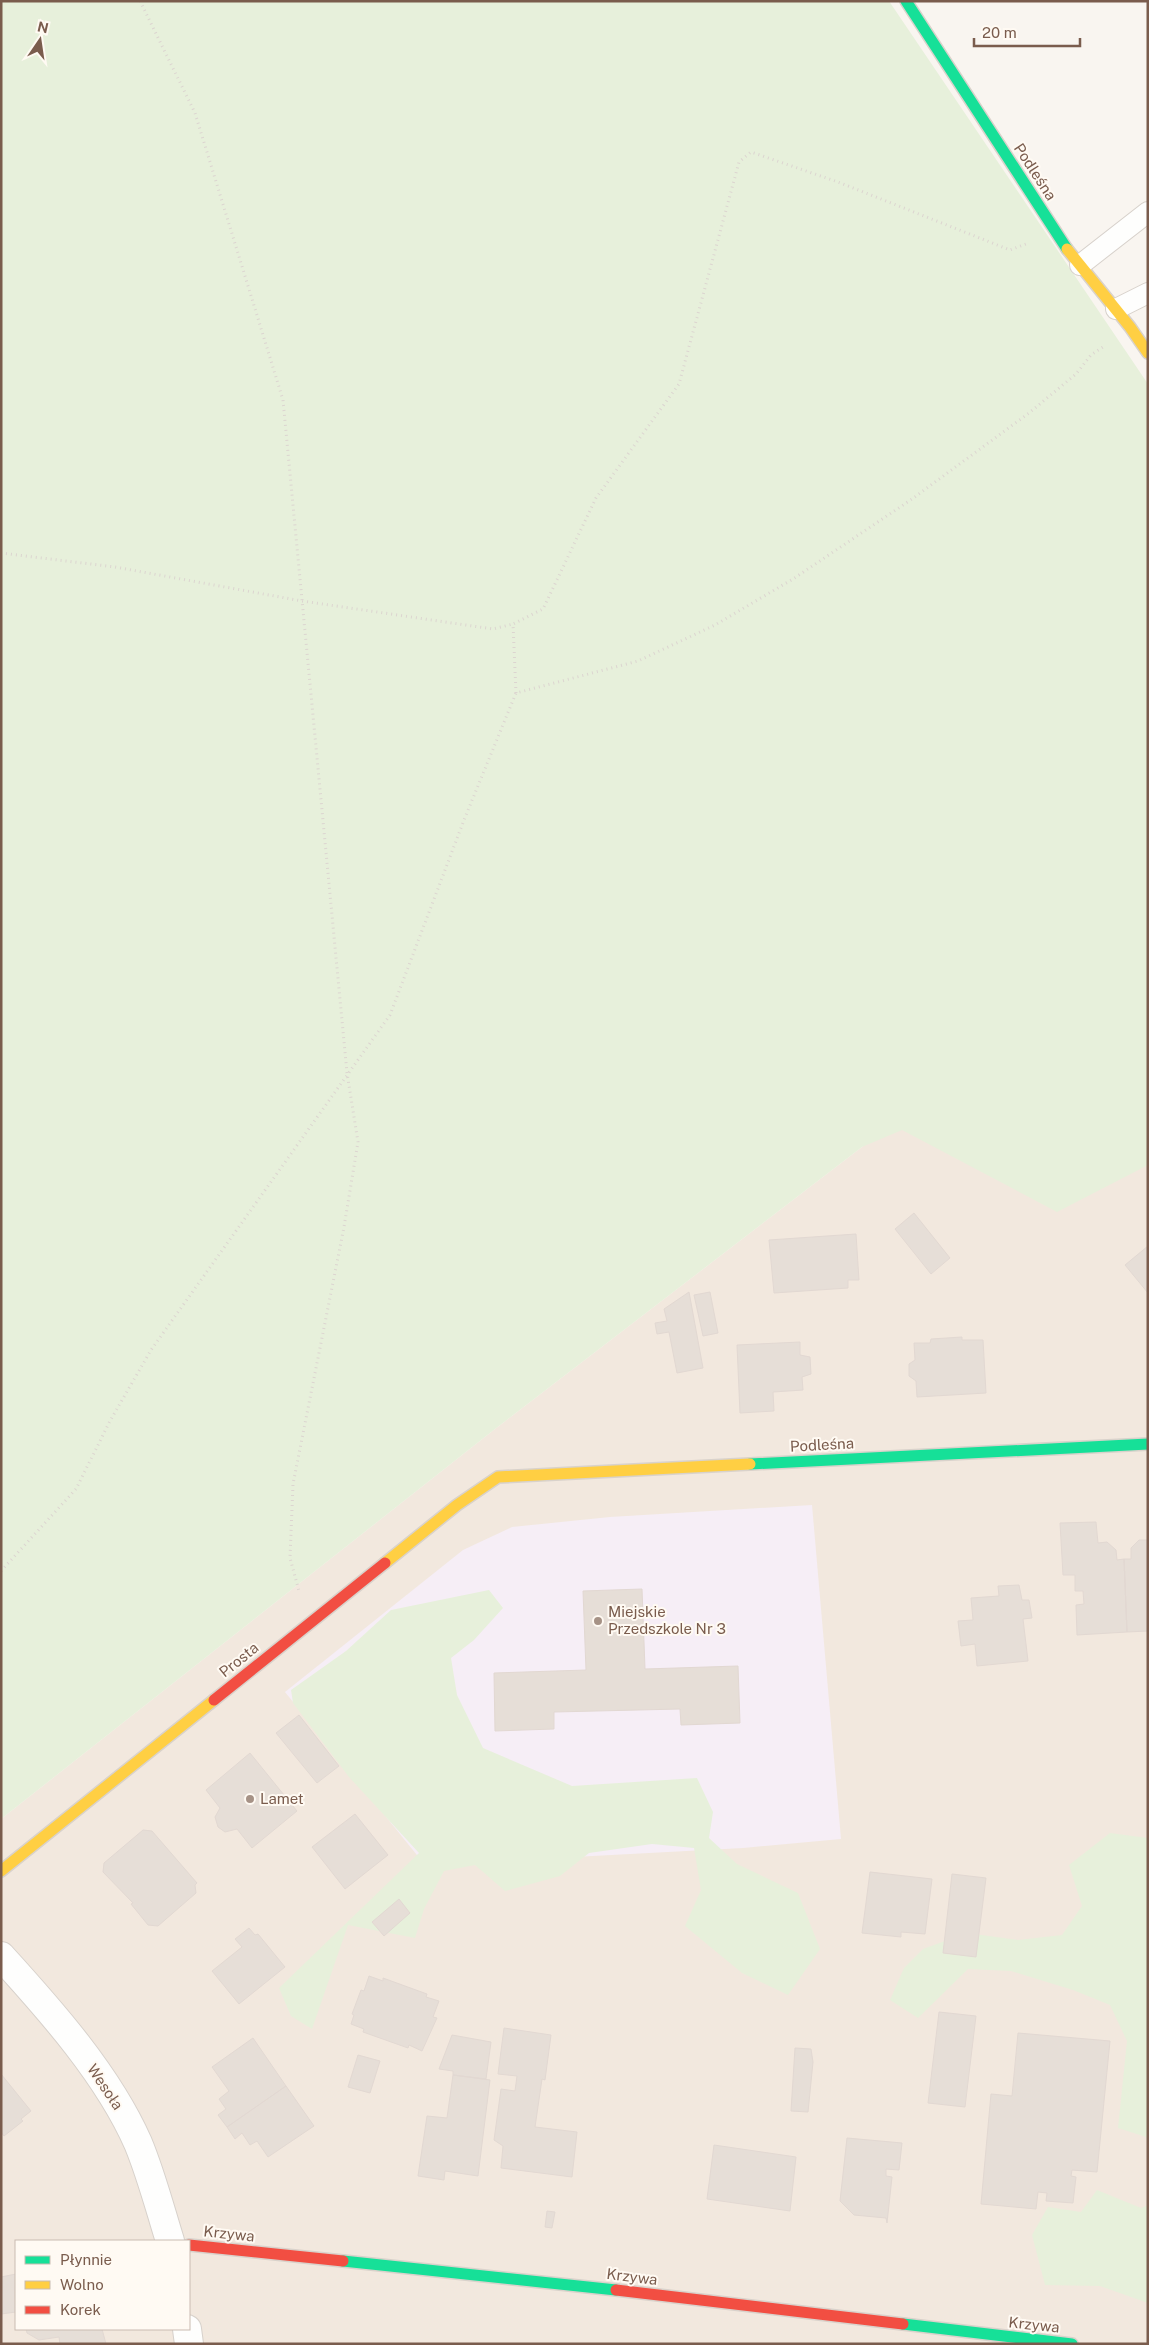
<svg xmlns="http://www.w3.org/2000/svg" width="1149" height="2345" viewBox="0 0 1149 2345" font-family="'Public Sans',sans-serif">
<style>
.residential{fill:#f2e8de;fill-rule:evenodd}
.education{fill:#f6eef6}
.green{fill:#e7f0db}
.building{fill:#e6ded7;stroke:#e2d8d2}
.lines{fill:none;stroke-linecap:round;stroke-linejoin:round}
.lane-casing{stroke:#d7d1cb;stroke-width:22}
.street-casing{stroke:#d7d1cb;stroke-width:30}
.fast-casing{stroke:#d9d2cb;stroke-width:14}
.slow-casing{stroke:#d9d2cb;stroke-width:14}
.jam-casing{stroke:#d9d2cb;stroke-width:14}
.path{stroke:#dcd5d0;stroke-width:3;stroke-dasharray:1 4;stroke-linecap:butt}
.lane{stroke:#fefefd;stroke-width:20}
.street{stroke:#fefefd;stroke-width:28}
.fast{stroke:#16e098;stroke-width:11}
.slow{stroke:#ffcf43;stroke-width:11}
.jam{stroke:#f24e42;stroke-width:11}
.poi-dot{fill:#a69286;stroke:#fffaf3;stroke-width:2}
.labels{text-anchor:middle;stroke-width:4;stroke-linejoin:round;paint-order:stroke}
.street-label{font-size:15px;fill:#7a5c4d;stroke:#fffaf3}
.poi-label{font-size:15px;fill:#7a5c4d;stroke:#fffaf3;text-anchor:start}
</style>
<rect width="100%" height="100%" fill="#f9f5f0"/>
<path class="residential" d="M1148,919V2344H1V1819L495,1429L862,1147ZM16,2241H189V2329H16Z"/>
<path class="education" d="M812,1505L841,1839L743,1848L425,1865L285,1692L463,1550L512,1527L610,1517Z"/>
<path class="green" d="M1,1H889L1148,384V1165L1057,1212L902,1130L862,1147L495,1429L1,1819Z
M489,1590L503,1608L474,1640L451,1658L457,1695L483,1748L572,1786L697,1778L713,1812L709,1838L737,1864L798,1893L820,1949L788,1995L742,1973L685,1926L701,1890L694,1848L652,1844L589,1853L560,1876L505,1891L475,1865L444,1871L424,1909L415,1938L348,1925L312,2029L291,2016L279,1988L419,1853L349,1777L293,1703L291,1690L346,1651L391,1610Z
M1110,1833L1148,1838V2141L1146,2137L1118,2128L1127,2041L1110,2005L1073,1990L1011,1971L968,1969L918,2018L890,2000L904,1968L923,1949L967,1933L1018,1940L1062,1935L1082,1906L1069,1865Z
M1097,2190L1141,2208L1148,2205V2303L1100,2286L1045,2285L1032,2235L1048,2207L1081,2212Z"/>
<path class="building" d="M914,1213L950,1258L931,1274L895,1229Z
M856,1234L859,1280H848V1288L774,1293L769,1240Z
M1148,1246V1293L1125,1265Z
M689,1292L703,1368L677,1373L669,1332L657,1334L655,1323L667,1321L664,1309Z
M710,1292L718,1333L703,1336L694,1295Z
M962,1337V1340H983L986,1393L917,1397L916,1381L909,1376V1364L915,1360L914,1343H930L931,1339Z
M800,1342V1355L810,1357L811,1374L802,1377L803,1390L773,1392L774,1411L740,1413L737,1345Z
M1096,1522L1098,1543L1107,1542L1116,1550L1117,1560L1124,1559L1127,1632L1077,1635L1076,1605L1084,1604L1083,1591H1075V1575H1063L1060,1523Z
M1139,1540H1148V1631L1127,1632L1124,1559H1131V1548Z
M1019,1585L1022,1600H1029L1032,1618L1023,1619L1028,1661L977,1666L975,1644L961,1646L958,1621L973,1620L971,1598L999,1596L998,1586Z
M642,1589L645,1669L738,1666L740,1723L681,1725L680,1709L554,1712V1729L495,1731L494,1673L586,1670L583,1591Z
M299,1715L339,1766L317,1783L276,1733Z
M250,1753L297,1811L252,1848L237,1829L225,1832L218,1827L215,1817L220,1808L206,1790Z
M355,1814L388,1855L345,1889L312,1847Z
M143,1830L152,1831L197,1883L195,1885L196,1893L158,1926L148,1925L131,1904L133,1903L103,1872L104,1863Z
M870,1872L932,1879L925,1934L901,1932V1937L862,1933Z
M952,1874L986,1878L976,1957L943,1953Z
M399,1899L410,1913L384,1936L372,1922Z
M249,1928L255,1935L258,1934L285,1967L239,2004L212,1971L242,1947L235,1939Z
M369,1976L383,1981V1978L427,1994L426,1997L439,2001L433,2017L437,2018L422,2051L409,2045L408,2048L363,2032L364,2029L351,2024L354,2015L352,2014L361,1990L364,1991Z
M939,2012L976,2016L965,2107L928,2103Z
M504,2028L551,2035L545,2080L542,2079L535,2127L577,2132L572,2177L501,2168L503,2146L494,2140L501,2089L515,2091L517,2076L498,2074Z
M1018,2033L1110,2041L1097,2172L1072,2170L1071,2176L1076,2177L1073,2203L1046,2201L1047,2193L1038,2192L1036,2209L981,2204L991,2094L1012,2096Z
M452,2035L491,2042L486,2079L453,2075V2071L439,2069Z
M253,2038L286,2086L227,2127L218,2115L226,2109L219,2099L229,2091L212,2067Z
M795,2048L811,2049L813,2062L808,2112L791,2111Z
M358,2055L380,2061L370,2093L348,2087Z
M1,2074L31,2111L21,2119L23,2121L4,2136L1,2132Z
M453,2075L490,2080L478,2176L445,2171L444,2180L418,2176L427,2116L447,2118Z
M286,2086L314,2126L268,2157L257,2141L250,2145L242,2133L235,2139L227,2127Z
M847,2138L902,2143L899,2170L886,2169V2176L892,2177L887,2223L886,2218L854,2215L840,2201Z
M714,2145L796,2157L790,2211L707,2199Z
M547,2211L555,2212L552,2228L545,2227Z
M16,2274V2312L1,2314V2277Z
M26,2329H102L106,2344H60L59,2337L39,2340L27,2333Z"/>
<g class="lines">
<g class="lane-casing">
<path id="lane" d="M1080,265L1148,212
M1116,309L1148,293"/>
</g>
<g class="street-casing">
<path id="street" d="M1,1956C51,2011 108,2075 138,2143C151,2174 160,2209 170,2241
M187,2329L189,2344"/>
</g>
<g class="fast-casing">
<path id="fast" d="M906,1L1067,249
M750,1464L1148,1444
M343,2261L616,2290
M903,2324L1072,2344"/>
</g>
<g class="slow-casing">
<path id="slow" d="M1067,249L1130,327L1148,353
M385,1563L457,1505L498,1477L750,1464
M1,1871L214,1700"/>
</g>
<g class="jam-casing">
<path id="jam" d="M214,1700L385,1563
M189,2245L343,2261
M616,2290L903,2324"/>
</g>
<path class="path" d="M140,1L195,113L283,400L347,1073L358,1142L344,1227L293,1484L290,1558L299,1591
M1,553L115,567L302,601L493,629L513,624
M516,693L513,624L543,609L596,498L679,384L739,162L751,152L838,182L1010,250L1026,244
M1,1571L76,1489L110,1421L151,1350L390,1015L464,820L516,693L638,661L715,625L793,579L912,499L1029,413L1076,374L1091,355L1103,347"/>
<use href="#lane" class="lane"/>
<use href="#street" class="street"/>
<use href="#fast" class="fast"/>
<use href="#slow" class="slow"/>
<use href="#jam" class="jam"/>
</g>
<g class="poi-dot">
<circle cx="598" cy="1621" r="5"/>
<circle cx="250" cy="1799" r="5"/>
</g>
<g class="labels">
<g class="street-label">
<text transform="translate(1035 172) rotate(57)" y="5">Podleśna</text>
<text transform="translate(822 1445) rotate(-3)" y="5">Podleśna</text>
<text transform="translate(239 1660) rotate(-39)" y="5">Prosta</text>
<text transform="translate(105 2087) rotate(56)" y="5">Wesoła</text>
<text transform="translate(229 2234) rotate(6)" y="5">Krzywa</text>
<text transform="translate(632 2277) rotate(7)" y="5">Krzywa</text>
<text transform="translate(1034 2325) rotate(6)" y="5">Krzywa</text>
</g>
<g class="poi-label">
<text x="608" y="1617">Miejskie<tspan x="608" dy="17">Przedszkole Nr 3</tspan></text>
<text x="260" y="1804">Lamet</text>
</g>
</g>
<rect width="1149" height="2345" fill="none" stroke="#7a5c4d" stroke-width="5"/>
<rect x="15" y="2240" width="175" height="90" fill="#fffaf3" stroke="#cabbb1"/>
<rect x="25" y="2256" width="25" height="8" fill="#16e098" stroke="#cabbb1"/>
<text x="60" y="2265" font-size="15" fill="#7a5c4d">Płynnie</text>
<rect x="25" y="2281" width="25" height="8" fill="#ffcf43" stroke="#cabbb1"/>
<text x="60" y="2290" font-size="15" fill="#7a5c4d">Wolno</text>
<rect x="25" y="2306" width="25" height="8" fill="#f24e42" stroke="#cabbb1"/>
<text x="60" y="2315" font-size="15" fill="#7a5c4d">Korek</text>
<g transform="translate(40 40) rotate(13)" stroke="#fffaf3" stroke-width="4" paint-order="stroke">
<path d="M0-4L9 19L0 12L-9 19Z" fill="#7a5c4d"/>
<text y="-8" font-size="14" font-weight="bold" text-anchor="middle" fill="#7a5c4d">N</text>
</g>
<path d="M974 38v8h106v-8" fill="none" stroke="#7a5c4d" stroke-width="2.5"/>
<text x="982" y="38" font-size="15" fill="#7a5c4d" stroke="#fffaf3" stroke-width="4" paint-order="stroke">20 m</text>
</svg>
